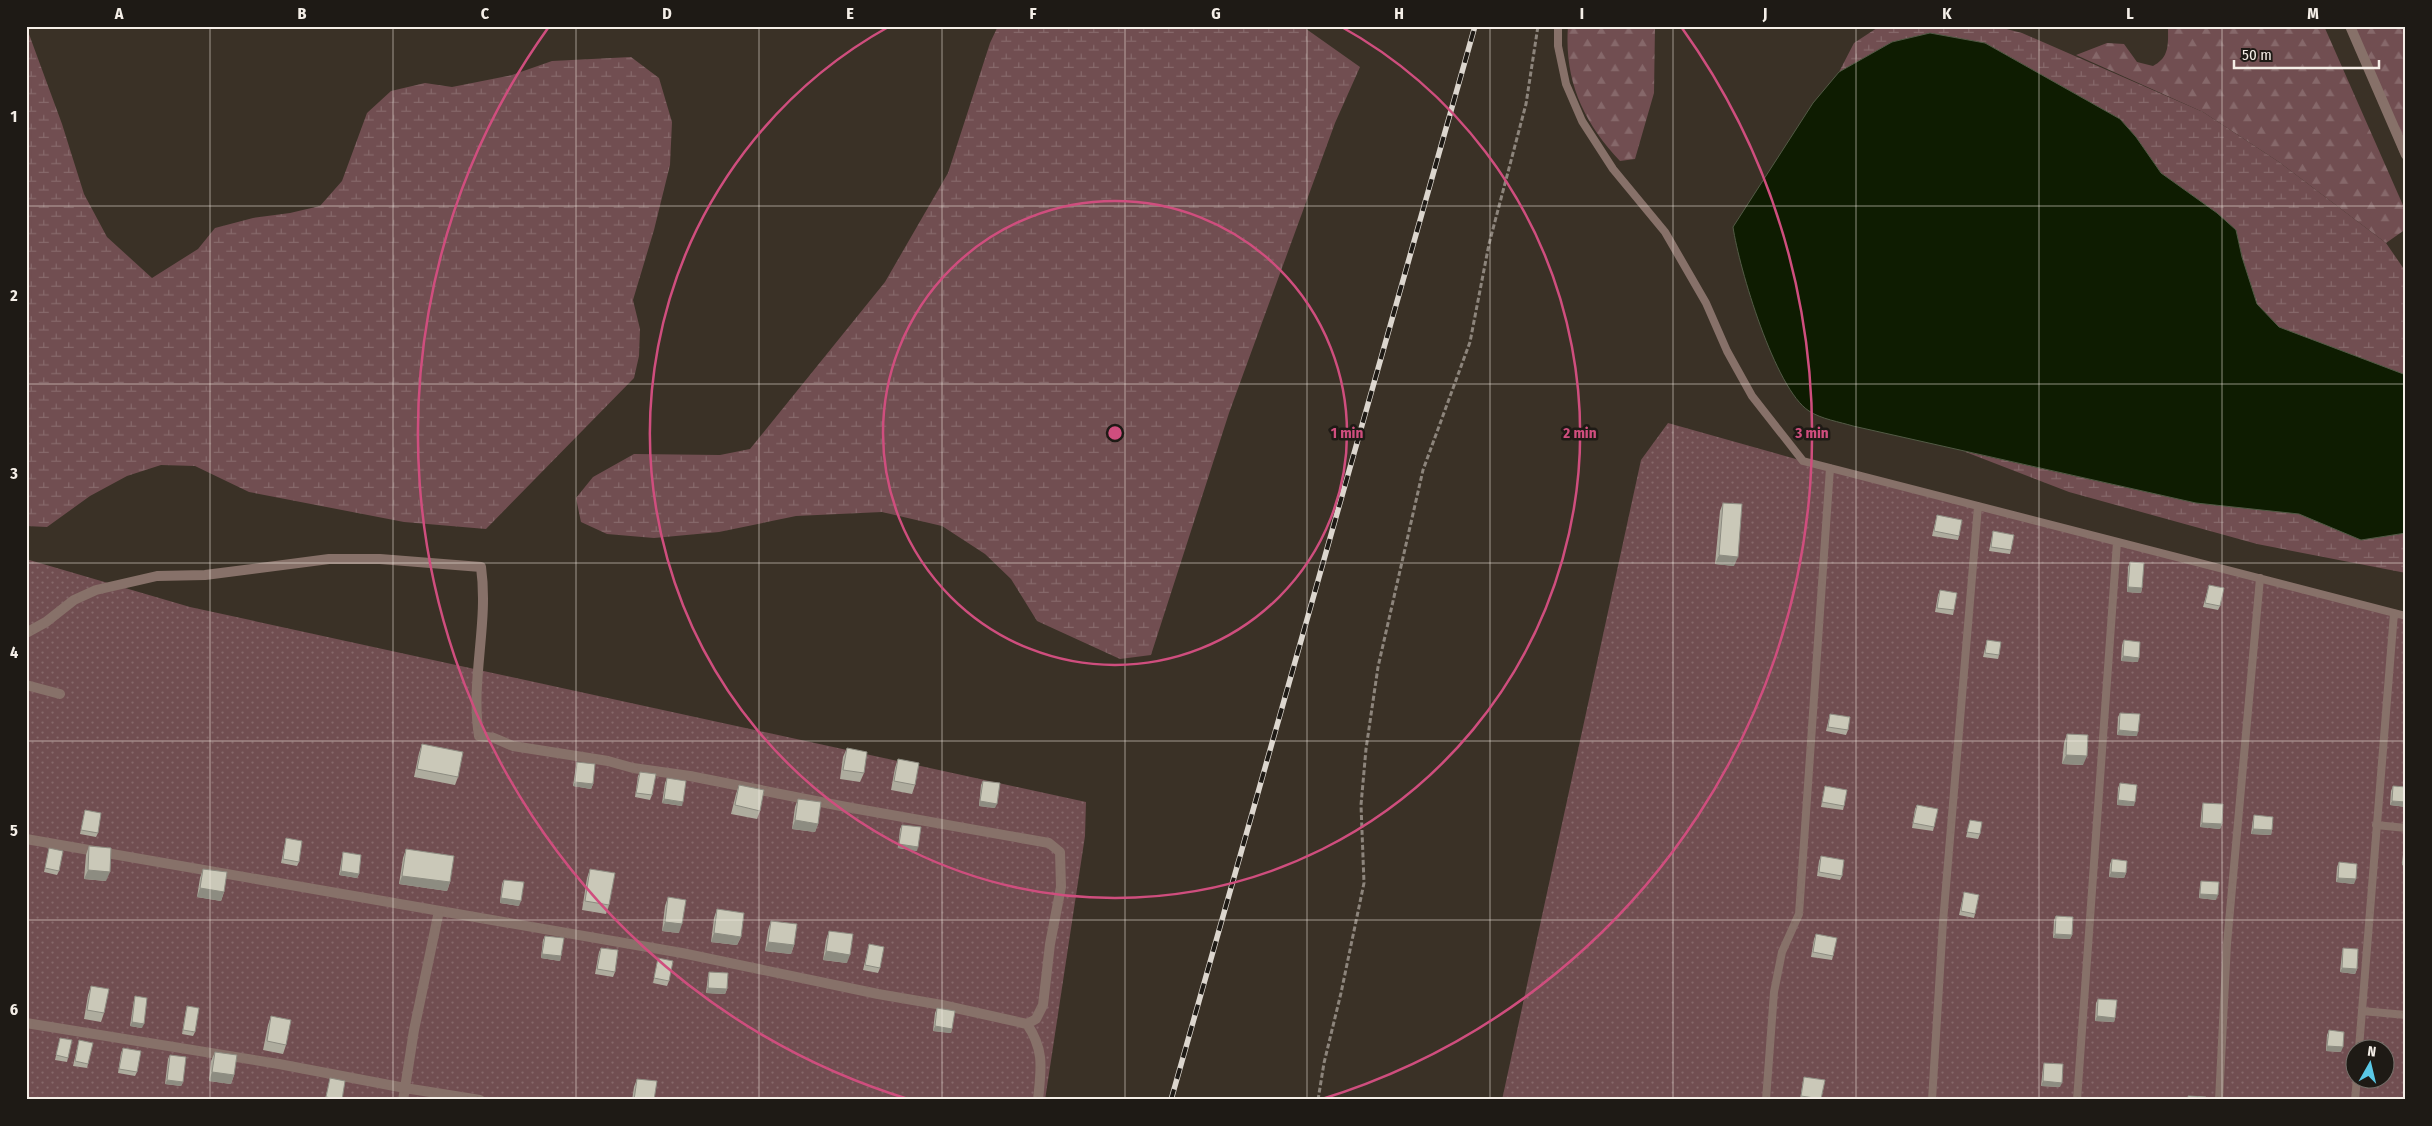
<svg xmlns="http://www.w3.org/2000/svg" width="2432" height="1126" viewBox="0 0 2432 1126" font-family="'Fira Sans Condensed',sans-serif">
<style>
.forest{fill:url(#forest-firs)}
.wetland{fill:url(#wetland-marsh)}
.garden{fill:url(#garden-dots);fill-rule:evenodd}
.water{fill:#0e1c01;stroke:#535b46}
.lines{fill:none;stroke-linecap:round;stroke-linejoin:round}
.path{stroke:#8d857c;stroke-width:3;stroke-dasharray:5 2.5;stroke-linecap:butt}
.service{stroke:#877169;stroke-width:8}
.minor{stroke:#877169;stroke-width:10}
.rail-casing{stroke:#dcd6ce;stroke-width:5.5}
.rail{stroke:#1e1a15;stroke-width:4;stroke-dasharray:11;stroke-linecap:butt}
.wall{fill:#aeac9e}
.shaded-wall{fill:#8d8c81}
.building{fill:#cac8b8;stroke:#8d8c81}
.grid{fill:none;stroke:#f5efe8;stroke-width:1;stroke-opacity:0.55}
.ring{fill:none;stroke:#cf4e7e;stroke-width:2.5}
.centre{fill:#cf4e7e;stroke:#1e1a15;stroke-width:2.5}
.ring-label{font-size:15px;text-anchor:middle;font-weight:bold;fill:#cf4e7e;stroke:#1e1a15;stroke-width:5;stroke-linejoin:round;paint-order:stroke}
.neatline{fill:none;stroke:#f5efe8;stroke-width:2}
.grid-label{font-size:16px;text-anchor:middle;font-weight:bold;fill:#f5efe8}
</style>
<defs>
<pattern id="forest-firs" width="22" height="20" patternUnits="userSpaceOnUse" patternTransform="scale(1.25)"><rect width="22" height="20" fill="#714e51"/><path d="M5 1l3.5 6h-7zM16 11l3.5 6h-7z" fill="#86686a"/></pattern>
<pattern id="wetland-marsh" width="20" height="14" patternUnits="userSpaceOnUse" patternTransform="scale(1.25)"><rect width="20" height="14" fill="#714e51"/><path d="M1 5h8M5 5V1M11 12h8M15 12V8" fill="none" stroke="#86686a"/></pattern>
<pattern id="garden-dots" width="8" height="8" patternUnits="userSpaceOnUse" patternTransform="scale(1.25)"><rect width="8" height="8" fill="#714e51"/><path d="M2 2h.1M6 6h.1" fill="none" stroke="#86686a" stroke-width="1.8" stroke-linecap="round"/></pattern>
</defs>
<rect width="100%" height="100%" fill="#3a3126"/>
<path class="forest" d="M1568,26H1655L1654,93L1635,159L1620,161C1583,122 1564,80 1568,26Z
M2168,26H2324L2406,212V229L2386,243L2279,162L2203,112L2076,55L2107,43L2124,44L2137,62L2153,66C2170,57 2168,44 2168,26Z
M2351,26H2406V160L2400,153Z"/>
<path class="wetland" d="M26,26L62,124L84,194L107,237L152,278L198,249L215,228L253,218L290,213L320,206L342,181L367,113L391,91L425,83L452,87L512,75L552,61L631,57L659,78L672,122L670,165L654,230L633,300L640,329L639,356L634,378L486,529L404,522L249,492L195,466L161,465L127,476L90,496L47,527L26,526Z
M998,26H1302L1360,67L1335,123L1229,413L1151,655L1120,659L1037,621L1011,579L985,554L942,526L882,512L796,516L719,532L654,538L607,534L581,522L576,498L593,477L634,454L720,455L750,449L885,282L948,173L990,43Z
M1880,26H1995L2022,33L2203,112L2279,162L2386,243L2406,272V375L2279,327L2257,304L2242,257L2236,230L2217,213L2161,173L2136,137L2120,119L1985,43L1930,33L1892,42L1839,72L1854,43Z
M1963,451L2196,503L2299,514L2361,540L2406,533V573L2257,544L2069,492Z"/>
<path class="garden" d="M1668,423L1803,461L2406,616V1100H1502L1641,460ZM2354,1048H2384V1078H2354Z
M26,559L190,607L1086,802L1085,836L1045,1100H26Z"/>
<path class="water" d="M1930,33L1985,43L2120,119L2136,137L2161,173L2217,213L2236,230L2242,257L2257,304L2279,327L2406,375V533L2361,540L2299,514L2196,503L1853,426C1840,422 1821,419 1809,411C1775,389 1739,268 1733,227L1813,103L1839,72L1892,42Z"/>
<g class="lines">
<path class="path" d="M1318,1100L1324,1063L1341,993L1364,883L1361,805L1366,749L1378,667L1423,470L1470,342L1489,244L1526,104L1538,26"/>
<path class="service" d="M1558,26V46L1566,84L1582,121L1613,169L1665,232L1706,303L1727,351L1752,396L1803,461L2406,616
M2376,825L2406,828
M2362,1011L2406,1015
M2359,1048L2394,613
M1766,1100L1774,992L1782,952L1799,914L1830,468
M1932,1100L1943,922L1978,506
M2077,1100L2117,542
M2219,1100L2227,944L2260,578
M2355,1100L2357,1078"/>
<path class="minor" d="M2350,26L2406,155
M26,633L46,622L74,600L96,590L157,576L205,575L329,559H380L481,567C489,624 470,680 479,736L494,738L513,746L608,761L633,768L690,776L841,806L1049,843L1060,852L1061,887L1050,944L1043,1005L1036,1019L1027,1024
M26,685L60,694
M26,839L682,953L878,994L942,1005L1027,1024C1045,1051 1041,1069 1038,1100
M26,1023L279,1064L405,1088L414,1030L439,911
M403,1100L405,1088L480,1100"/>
<g class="rail-casing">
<path id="rail" d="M1171,1100L1475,26"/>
</g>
<use href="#rail" class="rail"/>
</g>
<path class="wall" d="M1723,503L1734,566L1715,564L1720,511Z
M1937,515L1959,536L1958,540L1932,536Z
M1993,531L2011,550L2010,554L1989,551Z
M2130,562L2142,588L2141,593L2127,592L2128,567Z
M2209,585L2220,606L2218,610L2203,607Z
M1940,590L1954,610L1953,615L1935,612L1938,595Z
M1987,640L1999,655L1998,659L1983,657Z
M2124,640L2138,662L2121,661L2122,645Z
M2120,713L2137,736L2117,735L2118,717Z
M1830,714L1848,730L1846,735L1826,731Z
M2067,734L2083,765L2062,764L2064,743Z
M422,744L458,777L455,785L414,777L419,753Z
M847,748L864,773L860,782L840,779L843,757Z
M898,759L915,785L912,794L891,790L895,768Z
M577,762L593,784L591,789L573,786L576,766Z
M640,772L652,795L650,800L635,797L638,776Z
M667,778L682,806L662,803L665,783Z
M983,781L995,808L979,806L981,785Z
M2120,783L2134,806L2117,805L2118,788Z
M739,785L760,811L757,819L731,814L736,794Z
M1825,786L1844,806L1843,810L1821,807L1824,790Z
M2393,786L2406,787V807L2390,805L2391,791Z
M798,799L818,824L815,832L792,829L795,807Z
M2203,803L2222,824L2220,829L2200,827L2202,807Z
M1917,805L1934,827L1933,831L1912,828L1915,809Z
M85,810L98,833L96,837L80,834Z
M2254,815L2272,830L2271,835L2251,834L2253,819Z
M1970,820L1980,834L1978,839L1966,837Z
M902,825L917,851L898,848L900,829Z
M286,838L299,862L297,866L281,863Z
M2406,838V866L2402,865L2404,843Z
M89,846L106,881L84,879L86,855Z
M49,848L59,871L57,875L44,872Z
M406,849L450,882L447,891L399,884L403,858Z
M343,852L359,874L357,878L339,875L342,857Z
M1821,856L1842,876L1840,880L1817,876L1819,861Z
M2112,859L2126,873L2124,878L2109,877L2110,864Z
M2339,862L2354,884L2336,882L2337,867Z
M203,869L224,892L221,901L197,897L200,878Z
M590,869L609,905L606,914L582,910L587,878Z
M504,880L519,906L500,903L502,884Z
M2201,881L2216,900L2199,898L2200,885Z
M1964,892L1975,914L1974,918L1959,915L1963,897Z
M668,897L679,933L662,931L665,906Z
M717,909L741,937L737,945L711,942L714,918Z
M2056,916L2072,935L2070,939L2053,938L2054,920Z
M771,921L794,945L791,954L765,951L768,930Z
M829,931L847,963L823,960L826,940Z
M1816,934L1833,956L1832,960L1811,957L1814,939Z
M545,936L561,956L560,961L541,958L543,940Z
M869,944L880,968L878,973L863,970Z
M601,948L615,972L613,977L595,974L599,952Z
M2343,948L2357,969L2355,974L2340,972L2342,953Z
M658,958L669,981L667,986L653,983Z
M709,972L727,989L725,994L706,993L708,976Z
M91,986L104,1013L101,1022L84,1019L88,995Z
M135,996L142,1028L130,1026L134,1000Z
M2098,999L2115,1018L2114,1022L2095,1021L2096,1003Z
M187,1006L195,1032L193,1036L182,1034L186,1010Z
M937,1008L952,1029L951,1033L933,1031L935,1013Z
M271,1016L286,1045L283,1054L263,1050L268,1025Z
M2329,1030L2341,1052L2326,1051L2327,1035Z
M60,1038L68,1058L67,1062L55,1060Z
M79,1040L88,1064L87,1068L73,1066Z
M123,1048L137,1072L135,1076L118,1073L121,1053Z
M215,1052L234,1075L231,1084L209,1081L211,1061Z
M170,1055L183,1082L181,1086L165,1084L168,1059Z
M2044,1063L2060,1087L2041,1086L2043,1067Z
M1804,1077L1825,1080L1821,1100H1800L1803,1081Z
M330,1078L342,1100H325Z
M637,1079L654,1100H632L634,1087Z"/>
<path class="shaded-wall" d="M1719,555L1738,557L1734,566L1715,564Z
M2128,587L2142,588L2141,593L2127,592Z
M2123,656L2139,658L2138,662L2121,661Z
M2119,730L2138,732L2137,736L2117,735Z
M2066,755L2087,756L2083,765L2062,764Z
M575,782L593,784L591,789L573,786Z
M664,799L683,802L682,806L662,803Z
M2118,800L2135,802L2134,806L2117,805Z
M980,801L997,804L995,808L979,806Z
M2392,801L2406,802V807L2390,805Z
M795,820L818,824L815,832L792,829Z
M2202,823L2222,824L2220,829L2200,827Z
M2253,829L2272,830L2271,835L2251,834Z
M899,844L918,847L917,851L898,848Z
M2405,857L2406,866L2402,865Z
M88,870L110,872L106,881L84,879Z
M341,871L359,874L357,878L339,875Z
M2111,872L2126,873L2124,878L2109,877Z
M402,876L450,882L447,891L399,884Z
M2338,878L2356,879L2354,884L2336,882Z
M200,888L224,892L221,901L197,897Z
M2200,894L2218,895L2216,900L2199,898Z
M501,898L521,901L519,906L500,903Z
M665,922L682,924L679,933L662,931Z
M714,933L741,937L737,945L711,942Z
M2055,934L2072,935L2070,939L2053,938Z
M768,942L794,945L791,954L765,951Z
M826,951L850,955L847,963L823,960Z
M542,954L561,956L560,961L541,958Z
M2342,968L2357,969L2355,974L2340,972Z
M708,988L727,989L725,994L706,993Z
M2097,1016L2115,1018L2114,1022L2095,1021Z
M132,1022L144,1024L142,1028L130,1026Z
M935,1026L952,1029L951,1033L933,1031Z
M2327,1046L2343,1047L2341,1052L2326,1051Z
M212,1072L234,1075L231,1084L209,1081Z
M167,1080L183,1082L181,1086L165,1084Z
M2043,1081L2062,1083L2060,1087L2041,1086Z"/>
<path class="building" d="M1723,503L1742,504L1738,557L1719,555Z
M1937,515L1962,520L1959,536L1934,531Z
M1993,531L2014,535L2011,550L1991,547Z
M2130,562L2144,563L2142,588L2128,587Z
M2209,585L2224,588L2220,606L2205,603Z
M1940,590L1957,593L1954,610L1937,608Z
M1987,640L2001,642L1999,655L1985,653Z
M2124,640L2140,642L2139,658L2123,656Z
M2120,713L2140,714L2138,732L2119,730Z
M1830,714L1850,717L1848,730L1828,727Z
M2067,734L2088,735L2087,756L2066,755Z
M422,744L463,752L458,777L417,769Z
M847,748L867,752L864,773L843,770Z
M898,759L919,763L915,785L894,781Z
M577,762L595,764L593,784L575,782Z
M640,772L656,774L652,795L636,793Z
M667,778L686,781L683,802L664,799Z
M983,781L1000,783L997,804L980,801Z
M2120,783L2137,785L2135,802L2118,800Z
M739,785L764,790L760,811L735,805Z
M1825,786L1847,790L1844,806L1822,802Z
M2393,786L2406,787V802L2392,801Z
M798,799L821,802L818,824L795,820Z
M2203,803L2223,804L2222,824L2202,823Z
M1917,805L1938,809L1934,827L1913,823Z
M85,810L101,813L98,833L81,830Z
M2254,815L2273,817L2272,830L2253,829Z
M1970,820L1982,822L1980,834L1967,832Z
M902,825L921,827L918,847L899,844Z
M286,838L302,841L299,862L283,859Z
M89,846L111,848L110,872L88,870Z
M49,848L63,851L59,871L45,868Z
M406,849L454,856L450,882L402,876Z
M343,852L361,855L359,874L341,871Z
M1821,856L1844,860L1842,876L1819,872Z
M2112,859L2127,861L2126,873L2111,872Z
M2339,862L2357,864L2356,879L2338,878Z
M203,869L227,872L224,892L200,888Z
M590,869L615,873L609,905L585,901Z
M504,880L524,882L521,901L501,898Z
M2201,881L2219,882L2218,895L2200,894Z
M1964,892L1979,895L1975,914L1961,911Z
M668,897L686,900L682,924L665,922Z
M717,909L744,913L741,937L714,933Z
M2056,916L2073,917L2072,935L2055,934Z
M771,921L797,924L794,945L768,942Z
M829,931L853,934L850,955L826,951Z
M1816,934L1837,938L1833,956L1813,952Z
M545,936L564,938L561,956L542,954Z
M869,944L884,947L880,968L865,965Z
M601,948L618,950L615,972L597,969Z
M2343,948L2358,949L2357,969L2342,968Z
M658,958L673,961L669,981L654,978Z
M709,972L728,973L727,989L708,988Z
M91,986L109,989L104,1013L87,1010Z
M135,996L147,998L144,1024L132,1022Z
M2098,999L2117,1000L2115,1018L2097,1016Z
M187,1006L199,1008L195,1032L183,1030Z
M937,1008L955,1011L952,1029L935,1026Z
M271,1016L291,1020L286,1045L267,1041Z
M2329,1030L2344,1032L2343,1047L2327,1046Z
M60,1038L72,1040L68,1058L56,1055Z
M79,1040L93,1043L88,1064L75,1061Z
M123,1048L141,1051L137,1072L119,1069Z
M215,1052L237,1055L234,1075L212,1072Z
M170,1055L186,1057L183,1082L167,1080Z
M2044,1063L2063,1064L2062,1083L2043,1081Z
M1804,1077L1825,1080L1821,1099L1801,1096Z
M330,1078L345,1081L342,1100L326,1097Z
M637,1079L657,1081L654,1100H634Z
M2188,1096L2206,1097V1100H2188Z
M1896,1098L1907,1100H1896Z"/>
<path class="grid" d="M210,26V1100M393,26V1100M576,26V1100M759,26V1100M942,26V1100M1125,26V1100M1307,26V1100M1490,26V1100M1673,26V1100M1856,26V1100M2039,26V1100M2222,26V1100M26,206H2406M26,384H2406M26,563H2406M26,741H2406M26,920H2406"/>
<g class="ring">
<circle cx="1115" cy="433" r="232"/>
<path d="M1340 26A465 465 0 1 1 890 26"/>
<path d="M911 1100A697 697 0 0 1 548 28M1682 28A697 697 0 0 1 1319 1100"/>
</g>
<circle cx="1115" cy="433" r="8" class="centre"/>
<g class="ring-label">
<text x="1347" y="438">1 min</text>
<text x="1580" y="438">2 min</text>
<text x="1812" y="438">3 min</text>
</g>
<rect width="2432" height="1126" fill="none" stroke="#1e1a15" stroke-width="55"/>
<g transform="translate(2370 1064) rotate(8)"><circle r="24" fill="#1e1a15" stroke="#746f69"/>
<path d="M0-4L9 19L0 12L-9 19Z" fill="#5ac8e6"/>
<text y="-8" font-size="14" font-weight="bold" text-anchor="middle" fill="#f5efe8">N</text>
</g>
<path d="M2234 60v8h145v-8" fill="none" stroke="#f5efe8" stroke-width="2.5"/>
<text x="2242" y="60" font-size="15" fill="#f5efe8" stroke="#1e1a15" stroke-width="4" paint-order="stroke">50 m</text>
<rect x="28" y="28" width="2376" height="1070" class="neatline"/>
<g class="grid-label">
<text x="119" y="19">A</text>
<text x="302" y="19">B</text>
<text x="485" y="19">C</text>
<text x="667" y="19">D</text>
<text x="850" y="19">E</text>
<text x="1033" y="19">F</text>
<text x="1216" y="19">G</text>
<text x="1399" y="19">H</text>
<text x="1582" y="19">I</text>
<text x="1765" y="19">J</text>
<text x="1947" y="19">K</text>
<text x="2130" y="19">L</text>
<text x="2313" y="19">M</text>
<text x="14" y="122">1</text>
<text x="14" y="301">2</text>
<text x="14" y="479">3</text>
<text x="14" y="658">4</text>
<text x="14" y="836">5</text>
<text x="14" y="1015">6</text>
</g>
</svg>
